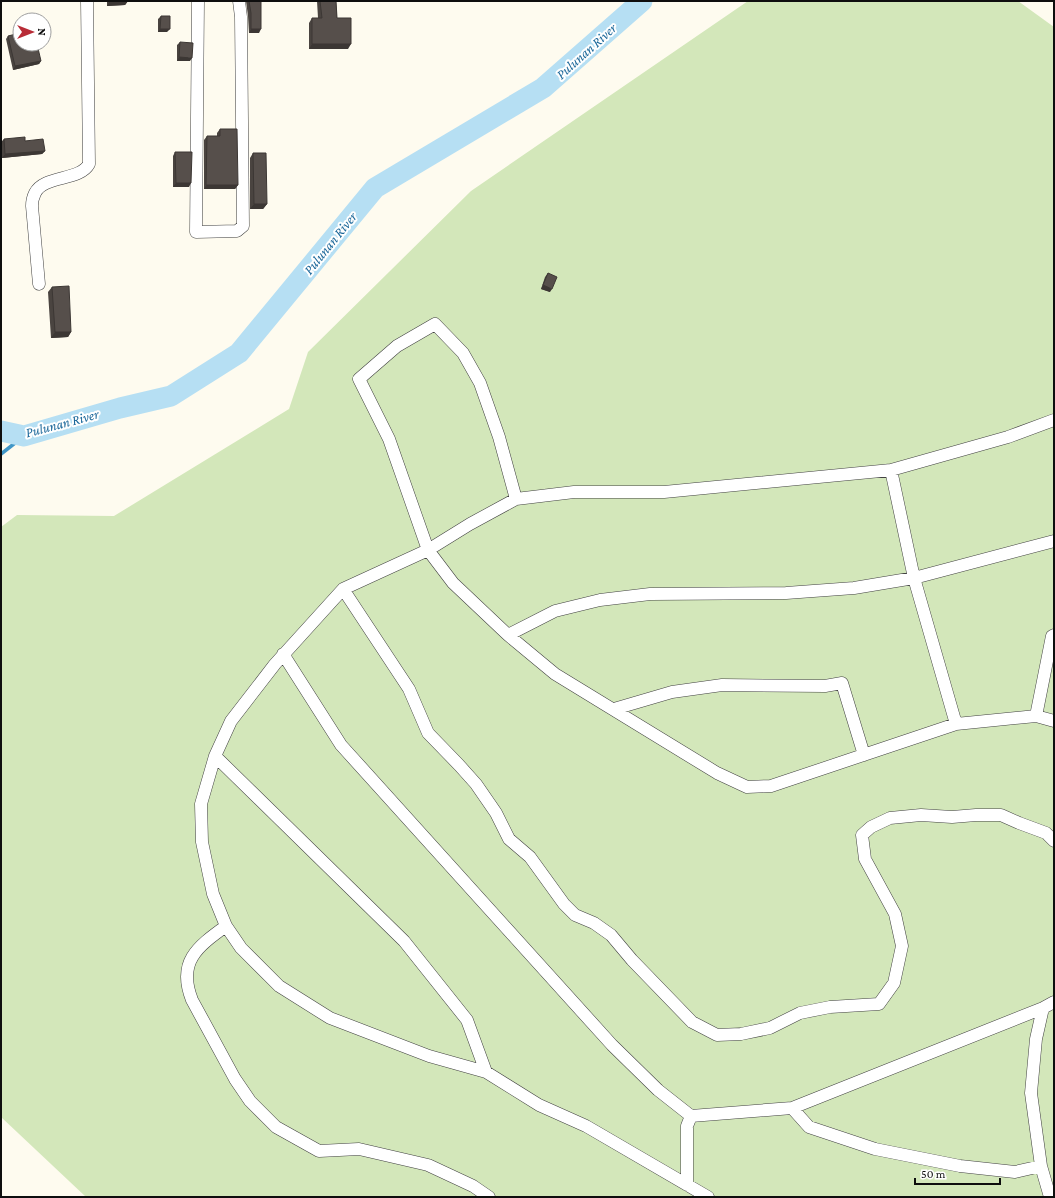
<svg xmlns="http://www.w3.org/2000/svg" width="1055" height="1198" viewBox="0 0 1055 1198" font-family="'Crimson Pro',serif">
<style>
.grass{fill:#d3e7ba}
.lines{fill:none;stroke-linecap:round;stroke-linejoin:round}
.stream{stroke:#4096c7;stroke-width:3.5}
.river{stroke:#b6dff3;stroke-width:21}
.minor-casing{stroke:#414141;stroke-width:13}
.minor{stroke:#fff;stroke-width:12}
.wall{fill:#4a4440}
.shaded-wall{fill:#3c3734}
.building{fill:#564f4b;stroke:#3c3734}
.labels{text-anchor:middle;stroke-width:4;stroke-linejoin:round;paint-order:stroke}
.water-label{font-size:14px;font-style:italic;fill:#1c689a;stroke:#fff}
</style>
<rect width="100%" height="100%" fill="#fefbef"/>
<path class="grass" d="M748,1H1018L1054,27V1197H86L1,1117V527L17,515L114,516L289,409L308,352L471,191Z"/>
<g class="lines">
<path class="stream" d="M1,454L24,436"/>
<path class="river" d="M1,431L24,436L120,408L171,396L239,353L375,188L543,88L642,1"/>
<g class="minor-casing">
<path id="minor" d="M198,1L196,232L237,231L243,226L241,17L239,1
M39,284L32,206C32,202 33,197 35,193C44,175 80,181 89,164L87,1
M891,470L914,578L956,724
M516,499L499,437L480,383L463,353L435,324L397,346L359,379L389,439L428,550L453,583L508,635L555,674L717,773L747,787L771,786L956,724L1036,716L1054,721
M343,589L409,689L428,733L459,765L476,784L496,813L509,839L530,857L564,904L575,915L594,923L611,935L632,960L692,1022L717,1035L741,1034L770,1028L800,1013L830,1007L879,1004L894,983L902,946L895,914L865,859L862,835L871,827L890,818L921,815L952,817L976,815H1001L1019,823L1046,833L1054,841
M508,635L555,611L600,600L650,594L786,593L854,588L914,578L1054,541
M283,654L341,745L612,1045L658,1090L691,1116L792,1108L1043,1008L1054,1002
M614,709L672,692L722,685L825,686L842,683L864,755
M1036,716L1052,636L1054,635
M215,756L404,941L467,1020L486,1072
M226,926C197,947 177,962 192,1000L235,1079L250,1101L276,1127L319,1151L359,1149L428,1165L473,1186L489,1197
M1043,1008L1036,1039L1031,1093L1041,1166L1050,1197
M792,1108L809,1127L875,1149L960,1166L1015,1172L1041,1166
M687,1185V1126L691,1116
M708,1197L586,1126L539,1105L486,1072L429,1056L330,1018L279,986L241,948L226,926L213,894L202,842L201,804L215,756L231,721L275,664L343,589L428,550L470,524L516,499L574,492H664L891,470L1008,437L1054,420"/>
</g>
<use href="#minor" class="minor"/>
</g>
<path class="wall" d="M107,1H128L125,5L107,6Z
M246,1H261L259,33H249L248,16Z
M317,1H336L337,18L348,49H309V23L312,18H318Z
M161,16L167,32H158V19Z
M8,36L41,61L39,64L13,70L6,39Z
M180,42L190,61H177V45Z
M220,129L238,185L235,189H204V140L207,136H217V133Z
M4,139L25,141L45,151L42,154L2,158L1,142Z
M175,152L189,187H173V156Z
M253,153L267,204L263,209H250V158Z
M548,273L550,292L541,289L545,277Z
M52,287L71,332L68,337L51,338L48,292Z"/>
<path class="shaded-wall" d="M128,1L125,5L107,6L109,2Z
M160,29H170L167,32H158Z
M251,29H261L259,33H249Z
M312,44H351L348,49H309Z
M179,57L192,58L190,61H177Z
M41,61L39,64L13,70L15,66Z
M45,151L42,154L2,158L5,154Z
M176,183H191L189,187H173Z
M206,185H238L235,189H204Z
M254,204H267L263,209H250Z
M543,285L552,289L550,292L541,289Z
M55,332H71L68,337L51,338Z"/>
<path class="building" d="M109,1H128L109,2Z
M249,1H261V29H251V13Z
M320,1H336L337,18H351V44H312V18H322Z
M161,16H170V29H160Z
M20,33V44H37L41,61L15,66L8,36Z
M180,42L193,43L192,58L179,57Z
M220,129H237L238,185H206L207,136H220Z
M25,137V141L43,139L45,151L5,154L4,139Z
M175,152H192L191,183H176Z
M253,153H266L267,204H254Z
M548,273L557,277L552,289L543,285Z
M69,286L71,332H55L52,287Z"/>
<g class="labels">
<g class="water-label">
<text transform="translate(586 51) rotate(-42)" y="5">Pulunan River</text>
<text transform="translate(330 243) rotate(-51)" y="5">Pulunan River</text>
<text transform="translate(62 423) rotate(-15)" y="5">Pulunan River</text>
</g>
</g>
<rect width="1055" height="1198" fill="none" stroke="#0e0e0e" stroke-width="4"/>
<g transform="translate(32 32) rotate(90)"><circle r="19" fill="#ffffff" stroke="#9f9f9f"/>
<path d="M0-3L7 15L0 10L-7 15Z" fill="#b82c37"/>
<text y="-6" font-size="11" font-weight="bold" text-anchor="middle" fill="#0e0e0e">N</text>
</g>
<path d="M915 1178v6h85v-6" fill="none" stroke="#0e0e0e" stroke-width="2"/>
<text x="921" y="1178" font-size="12" fill="#0e0e0e" stroke="#ffffff" stroke-width="3" paint-order="stroke">50 m</text>
</svg>
